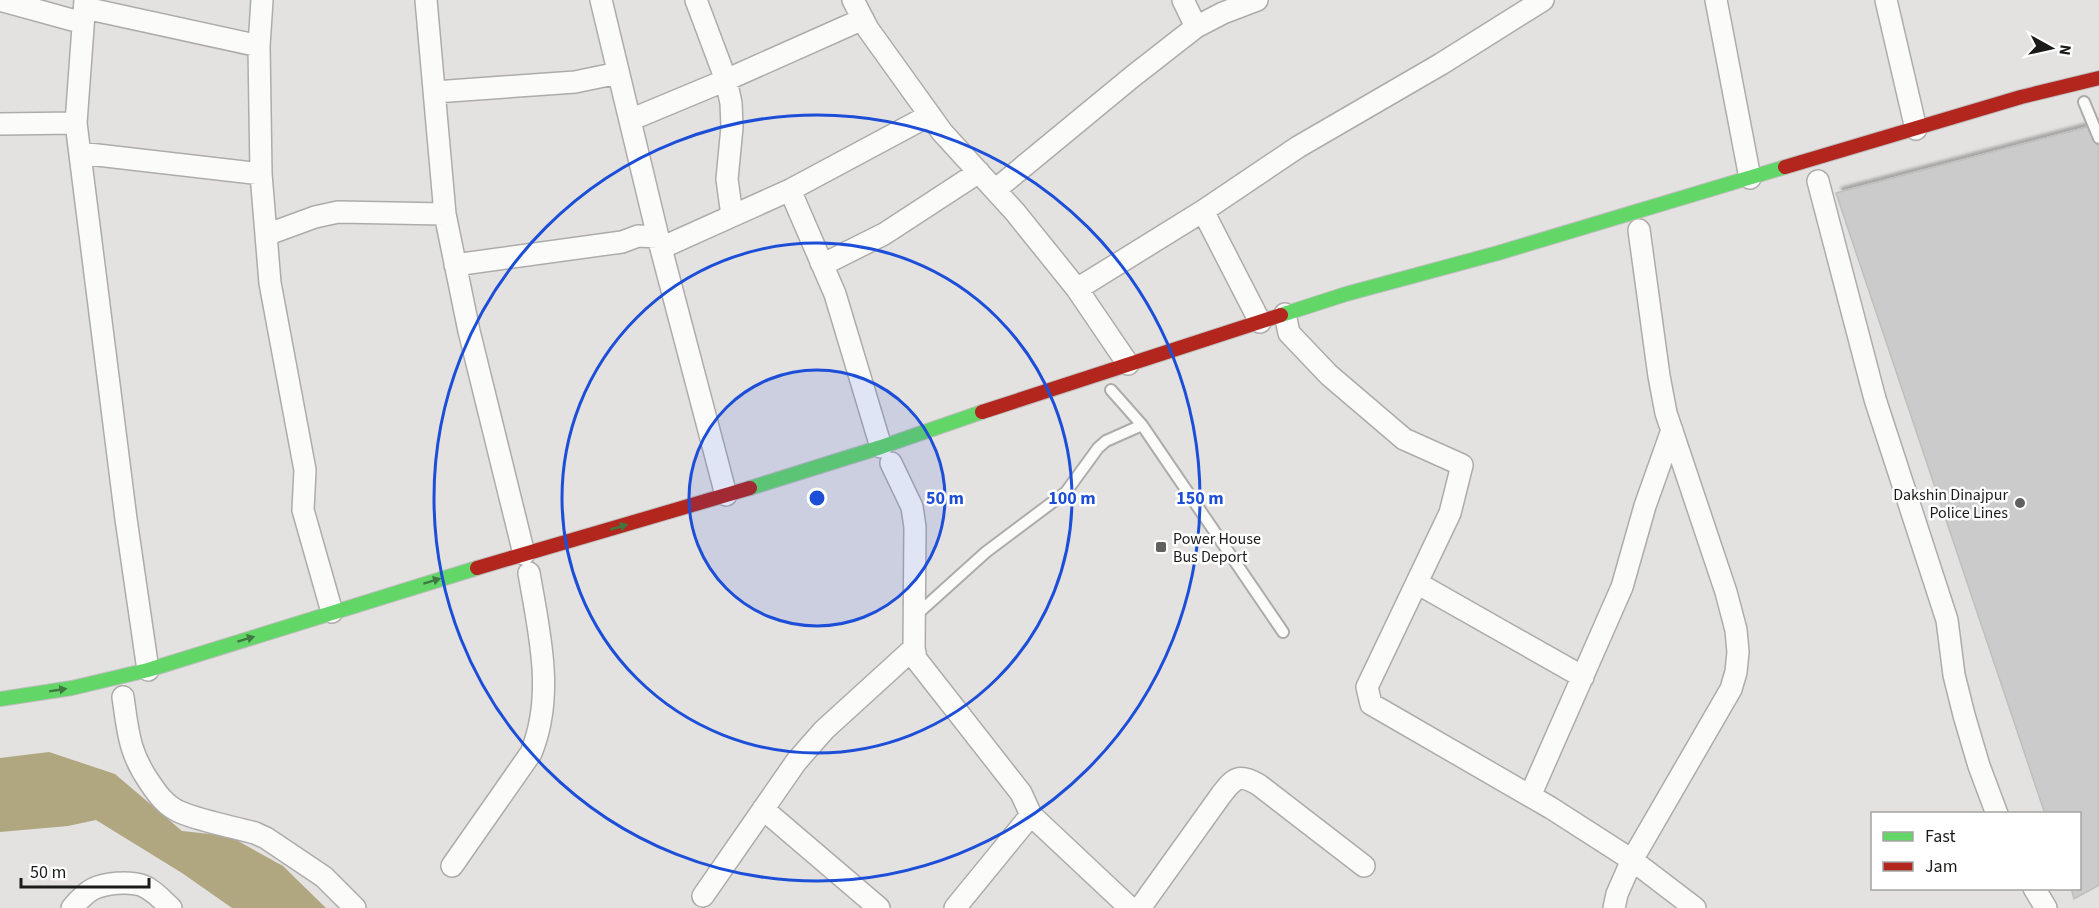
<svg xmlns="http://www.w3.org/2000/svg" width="2099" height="908" viewBox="0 0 2099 908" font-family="'Source Sans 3',sans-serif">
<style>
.water{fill:#b0a680}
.building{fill:#cbcbcb;stroke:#bfbfbe;stroke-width:1.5;filter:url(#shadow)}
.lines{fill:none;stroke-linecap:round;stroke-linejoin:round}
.lane-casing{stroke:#adacab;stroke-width:14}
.street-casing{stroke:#adacab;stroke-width:24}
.fast-casing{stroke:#bebebe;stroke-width:16}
.jam-casing{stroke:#bebebe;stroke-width:16}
.lane{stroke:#fbfbfa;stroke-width:10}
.street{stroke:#fbfbfa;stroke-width:21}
.fast{stroke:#63d668;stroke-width:14}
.jam{stroke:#b3261e;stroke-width:14}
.oneway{fill:#3f7841}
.ring{fill:none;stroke:#1d4ed8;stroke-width:3}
.poi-dot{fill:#616160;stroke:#fff;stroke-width:2}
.labels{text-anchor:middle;stroke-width:5;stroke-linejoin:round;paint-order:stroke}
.poi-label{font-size:16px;fill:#1b1b1a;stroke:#fff;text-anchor:end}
.centre{fill:#1d4ed8;stroke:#fff;stroke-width:3}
.ring-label{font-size:18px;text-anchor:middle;font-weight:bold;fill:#1d4ed8;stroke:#fff;stroke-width:5;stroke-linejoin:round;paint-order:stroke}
</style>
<defs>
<filter id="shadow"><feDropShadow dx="5.5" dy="-5.5" stdDeviation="1.5" flood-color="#0004"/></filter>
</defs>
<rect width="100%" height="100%" fill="#e3e2e1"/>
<path class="water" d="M49,752L115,774L182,831L229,836L283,866L326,908H232L182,873L96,820L68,826L0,832V758Z"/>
<path class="building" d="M2099,124V885L2074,899L2071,888H2080V814H2045L1836,193Z"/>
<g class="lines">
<g class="lane-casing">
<path id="lane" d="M2084,102L2099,138
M1111,390L1142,425L1283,632
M915,616L986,552L1066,492L1098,448L1106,441L1142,425"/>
</g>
<g class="street-casing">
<path id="street" d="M0,0L83,23
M85,0L76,123L126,519L148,670
M262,0L259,46L261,174L270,283L305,470L303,510L332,612
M426,0L445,214L469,331L524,554
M601,0L658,237L726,495
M696,0L726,80L731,103L732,127L727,179L732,216
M853,0L868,29L942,132L1015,212L1077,289L1128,364
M1183,0L1196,27
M1716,0L1750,178
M1886,0L1916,129
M85,8L259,46
M435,92L575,82L618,73
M630,120L726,80L863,19
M0,124L76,123
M80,153L261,174
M1818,181L1875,399L1947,620L1954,675L1964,715L1979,766L1997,814
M790,190L835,294L881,447
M995,190L1132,77L1196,27L1223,13L1257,0
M1203,211L1260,322
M266,235L315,217L338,212L445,214
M661,248L790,190L930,115
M821,263L830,261L884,234L979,172
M455,265L622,242L638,236L658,237
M1077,289L1203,211L1298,147L1441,64L1543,0
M1285,314L1289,333L1329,375L1404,439L1462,465L1450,513L1367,687L1371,704L1551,808L1632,860L1695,908
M891,463L912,507L915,527L914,648L916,659L1021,793L1031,815L1130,908
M1417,583L1583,677
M123,697C128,732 129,753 150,783C158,795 166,806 180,812C201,821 233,827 255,833L266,838L324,877L355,908
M1530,796L1622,587L1645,506L1672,430
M763,809L879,908
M452,866L531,753C555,695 539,632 529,573
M2034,888L2046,908
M703,896L796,762L824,730L914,648
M72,908C78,901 85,893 93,889C105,883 128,881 141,885C153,889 162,900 171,908
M955,908L1031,815
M1140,908L1221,795C1234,778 1239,773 1259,785L1364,866
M1614,908L1617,894L1632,860L1731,689L1736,672L1738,652L1736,630L1726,592L1666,413L1659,376L1639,230"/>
</g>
<g class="fast-casing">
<path id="fast" d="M1281,315L1346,294L1498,253L1785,167
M750,488L881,447L982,412
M0,699L72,688L148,670L477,568"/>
</g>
<g class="jam-casing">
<path id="jam" d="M1785,167L2021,97L2099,78
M982,412L1281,315
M477,568L750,488"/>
</g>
<use href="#lane" class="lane"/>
<use href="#street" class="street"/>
<use href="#fast" class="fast"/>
<use href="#jam" class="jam"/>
</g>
<defs><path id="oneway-solid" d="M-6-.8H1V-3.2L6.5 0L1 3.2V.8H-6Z" transform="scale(1.5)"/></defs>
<g class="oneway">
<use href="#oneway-solid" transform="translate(619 527) rotate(-16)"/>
<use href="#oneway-solid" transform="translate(432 581) rotate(-17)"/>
<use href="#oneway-solid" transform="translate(246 639) rotate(-17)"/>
<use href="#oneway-solid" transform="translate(58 690) rotate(-9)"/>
</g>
<circle cx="817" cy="498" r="128" fill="#1d4ed8" fill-opacity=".12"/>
<g class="ring">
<circle cx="817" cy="498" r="128"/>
<circle cx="817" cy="498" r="255"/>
<circle cx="817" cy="498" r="383"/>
</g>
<g class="poi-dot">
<circle cx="2020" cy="503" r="6"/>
<rect x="1155" y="541" width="12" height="12" rx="3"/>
</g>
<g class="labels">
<g class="poi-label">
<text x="2008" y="500">Dakshin Dinajpur<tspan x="2008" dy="18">Police Lines</tspan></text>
<text x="1173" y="544" text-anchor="start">Power House<tspan x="1173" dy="18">Bus Deport</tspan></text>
</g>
</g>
<circle cx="817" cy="498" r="9" class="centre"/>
<g class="ring-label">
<text x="945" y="504">50 m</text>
<text x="1072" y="504">100 m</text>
<text x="1200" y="504">150 m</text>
</g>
<rect x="1871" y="812" width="210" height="78" fill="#ffffff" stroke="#a4a4a3" stroke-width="1.5"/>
<rect x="1883" y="832" width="30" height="9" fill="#63d668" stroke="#a4a4a3" stroke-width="1.5"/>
<text x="1925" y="842" font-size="18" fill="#1b1b1a">Fast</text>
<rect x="1883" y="862" width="30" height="9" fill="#b3261e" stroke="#a4a4a3" stroke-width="1.5"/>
<text x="1925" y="872" font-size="18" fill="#1b1b1a">Jam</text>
<g transform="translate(2051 48) rotate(98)" stroke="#ffffff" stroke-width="4.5" paint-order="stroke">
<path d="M0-4.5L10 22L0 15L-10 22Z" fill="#1b1b1a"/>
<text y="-9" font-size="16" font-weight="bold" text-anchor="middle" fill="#1b1b1a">N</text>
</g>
<path d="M21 878v9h128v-9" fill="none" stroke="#1b1b1a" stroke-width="3"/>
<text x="30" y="878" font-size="18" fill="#1b1b1a" stroke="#ffffff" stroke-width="4.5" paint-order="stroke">50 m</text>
</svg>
